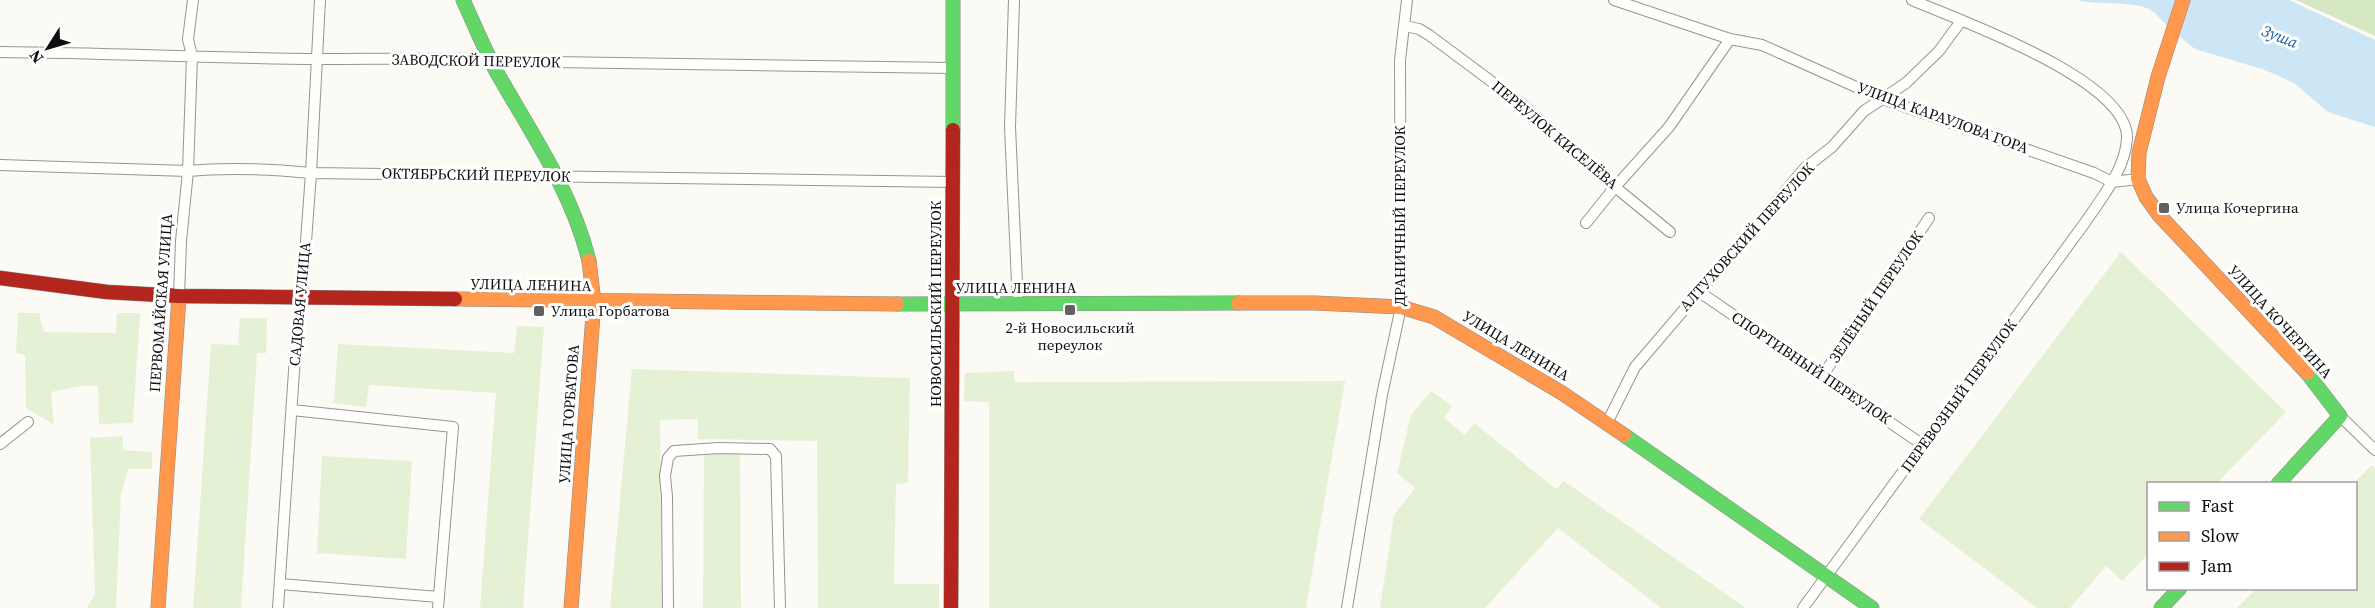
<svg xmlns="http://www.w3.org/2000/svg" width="2375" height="608" viewBox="0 0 2375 608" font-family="'Source Serif 4',serif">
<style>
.green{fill:#e5f1d5}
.forest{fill:#d6e8c3}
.water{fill:#cce6f5}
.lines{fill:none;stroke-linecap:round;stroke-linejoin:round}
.street-casing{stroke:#969592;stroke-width:12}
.fast-casing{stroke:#8c8b89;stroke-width:15}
.slow-casing{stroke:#8c8b89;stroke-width:15}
.jam-casing{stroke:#8c8b89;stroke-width:15}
.street{stroke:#fffefd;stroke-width:10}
.fast{stroke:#63d668;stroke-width:14}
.slow{stroke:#ff974d;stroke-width:14}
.jam{stroke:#b3261e;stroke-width:14}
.poi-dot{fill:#62615f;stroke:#fff;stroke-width:2}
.labels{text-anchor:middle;stroke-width:6;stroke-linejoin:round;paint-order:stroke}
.street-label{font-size:15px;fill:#0f0f0f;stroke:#fff}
.poi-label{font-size:15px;fill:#0f0f0f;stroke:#fff;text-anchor:start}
.water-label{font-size:16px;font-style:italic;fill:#1b629e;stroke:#fff}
</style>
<rect width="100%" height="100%" fill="#fcfaf4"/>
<path class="green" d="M2121,252L2286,412L2217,483L2148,484V554L2122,581L2106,566L2070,608H2037L1919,519Z
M18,313H39L44,332L116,333L117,313H140L133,423L99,424L98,386H81L51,392L54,425L26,408L25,355L16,353Z
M240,318H267L266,353H257L241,608H193L211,344L238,345Z
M517,326L544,327L523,608H480L496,393L369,385L366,407L334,403L338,344L514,353Z
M632,369L910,378L908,483L896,484L894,584H939V608H818L817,441L698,439V419L660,420L662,608H610Z
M1014,371L1015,382L1345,381L1306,608H989V402L964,401L965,373Z
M1431,391L1452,406L1444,418L1465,435L1474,423L1556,489L1564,481L1746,608H1661L1558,528L1485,608H1380L1394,515L1415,488L1397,473L1411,415Z
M123,436V450L152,452V469H128L121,494L116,608H87L95,594L90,438Z
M704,452L740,453L741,608H703Z
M322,456L412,461L406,559L317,553Z
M2372,465L2375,468V608H2237L2256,589L2356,588L2354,483Z"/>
<path class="forest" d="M2296,0H2375V36Z"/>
<path class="water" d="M2077,0H2175L2167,26C2162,21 2156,12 2149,9C2127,0 2101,6 2077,0Z
M2190,0H2289L2375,40V127L2328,112L2294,83L2265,70L2195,49L2179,36Z"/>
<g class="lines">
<g class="street-casing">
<path id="street" d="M1014,0L1010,127L1018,305
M1614,0L1730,39L1762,45L1883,99L2094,173L2112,182L2138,179
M1405,26L1419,29L1429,35L1523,105L1615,187L1670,232
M0,52C107,53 213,58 320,59C398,59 475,57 553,62L952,68
M0,165L188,171C229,167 270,169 311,173L952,182
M1586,223L1615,187L1669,127L1730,39
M1698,291L1923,445
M179,296L181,241L188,171L192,56L188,39L193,0
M1823,375L1929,218
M292,410L453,427L438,608
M2340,416L2375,450
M1607,423L1635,367L1805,168L1832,147L1864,111L1906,83L1939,51L1961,21
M0,444L28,422
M280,584L439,597
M278,608L294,371L302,297L311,173L320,0
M668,608L667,496L665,476L668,458L674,451L719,448L770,449L776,456L780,608
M1347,608L1382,395L1401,307L1400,60L1407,0
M1803,608L2084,224C2101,199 2125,170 2127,139C2130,80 1958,20 1912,0"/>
</g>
<g class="fast-casing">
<path id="fast" d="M463,0C474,24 484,48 496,71C531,133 572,191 589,261
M953,130V0
M897,304L1238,303
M1624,435L1872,608
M2278,484L2340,416L2307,373
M2161,608L2180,588"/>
</g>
<g class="slow-casing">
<path id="slow" d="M2183,0L2158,77L2139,153L2138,179L2146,197L2159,215L2307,373
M455,299L897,304
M1238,303H1315L1401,307L1434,317L1562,393L1624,435
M158,608L179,296
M571,608L594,302L589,261"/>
</g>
<g class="jam-casing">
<path id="jam" d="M0,278L107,292L179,296L455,299
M951,608L953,130"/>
</g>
<use href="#street" class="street"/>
<use href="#fast" class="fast"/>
<use href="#slow" class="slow"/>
<use href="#jam" class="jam"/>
</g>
<g class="poi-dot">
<rect x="2158" y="202" width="12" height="12" rx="3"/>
<rect x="1064" y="304" width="12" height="12" rx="3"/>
<rect x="533" y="305" width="12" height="12" rx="3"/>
</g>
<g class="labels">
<g class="street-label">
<text transform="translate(476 61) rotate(1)" y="5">ЗАВОДСКОЙ ПЕРЕУЛОК</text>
<text transform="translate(1943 118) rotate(20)" y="5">УЛИЦА КАРАУЛОВА ГОРА</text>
<text transform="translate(1555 135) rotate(40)" y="5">ПЕРЕУЛОК КИСЕЛЁВА</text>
<text transform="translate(476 175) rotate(1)" y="5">ОКТЯБРЬСКИЙ ПЕРЕУЛОК</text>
<text transform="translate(1400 216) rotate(-90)" y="5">ДРАНИЧНЫЙ ПЕРЕУЛОК</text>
<text transform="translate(1747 237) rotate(-48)" y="5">АЛТУХОВСКИЙ ПЕРЕУЛОК</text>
<text transform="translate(531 285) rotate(1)" y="5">УЛИЦА ЛЕНИНА</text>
<text x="1016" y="293">УЛИЦА ЛЕНИНА</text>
<text transform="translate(1876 297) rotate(-56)" y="5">ЗЕЛЁНЫЙ ПЕРЕУЛОК</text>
<text transform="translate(161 303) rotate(-86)" y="5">ПЕРВОМАЙСКАЯ УЛИЦА</text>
<text transform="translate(300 304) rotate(-85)" y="5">САДОВАЯ УЛИЦА</text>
<text transform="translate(936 304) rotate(-90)" y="5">НОВОСИЛЬСКИЙ ПЕРЕУЛОК</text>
<text transform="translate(2280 322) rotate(48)" y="5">УЛИЦА КОЧЕРГИНА</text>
<text transform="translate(1516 346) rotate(31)" y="5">УЛИЦА ЛЕНИНА</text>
<text transform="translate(1811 368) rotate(34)" y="5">СПОРТИВНЫЙ ПЕРЕУЛОК</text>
<text transform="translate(1959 396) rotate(-54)" y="5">ПЕРЕВОЗНЫЙ ПЕРЕУЛОК</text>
<text transform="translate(569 414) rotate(-86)" y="5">УЛИЦА ГОРБАТОВА</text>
</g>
<g class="poi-label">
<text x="2176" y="213">Улица Кочергина</text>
<text x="551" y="316">Улица Горбатова</text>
<text x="1070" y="333" text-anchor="middle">2-й Новосильский<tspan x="1070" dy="17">переулок</tspan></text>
</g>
<g class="water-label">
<text transform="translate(2280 36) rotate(21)" y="6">Зуша</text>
</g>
</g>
<rect x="2147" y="482" width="210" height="108" fill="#ffffff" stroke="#9f9f9f" stroke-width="1.5"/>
<rect x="2159" y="502" width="30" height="9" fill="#63d668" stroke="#9f9f9f" stroke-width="1.5"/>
<text x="2201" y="512" font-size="18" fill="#0f0f0f">Fast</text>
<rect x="2159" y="532" width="30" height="9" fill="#ff974d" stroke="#9f9f9f" stroke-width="1.5"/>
<text x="2201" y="542" font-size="18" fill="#0f0f0f">Slow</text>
<rect x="2159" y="562" width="30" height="9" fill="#b3261e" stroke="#9f9f9f" stroke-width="1.5"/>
<text x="2201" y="572" font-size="18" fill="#0f0f0f">Jam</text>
<g transform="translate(48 48) rotate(233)" stroke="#ffffff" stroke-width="4.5" paint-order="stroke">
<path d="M0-4.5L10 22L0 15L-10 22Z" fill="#0f0f0f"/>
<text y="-9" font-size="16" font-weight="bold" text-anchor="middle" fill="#0f0f0f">N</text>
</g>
</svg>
